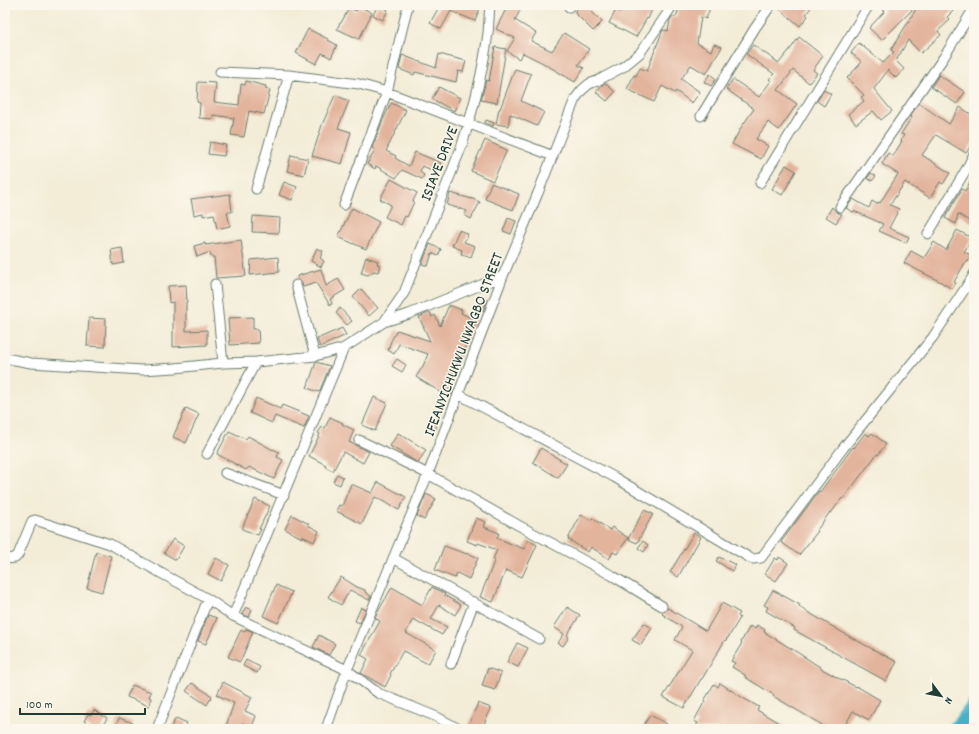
<svg xmlns="http://www.w3.org/2000/svg" width="979" height="734" viewBox="0 0 979 734" font-family="Dekko,sans-serif">
<style>
.lines{fill:none;stroke-linecap:round;stroke-linejoin:round}
.river{stroke:#47b1c5;stroke-width:15}
.building{fill:#e3b49c}
.minor-casing{stroke:#697b6d;stroke-width:11}
.minor{stroke:#fff;stroke-width:9}
.labels{text-anchor:middle;stroke-width:3;stroke-linejoin:round;paint-order:stroke}
.street-label{font-size:16px;fill:#1f3d34;stroke:#fbf7ec}
</style>
<rect width="100%" height="100%" fill="#fbf7ec"/>
<filter id="ink" filterUnits="userSpaceOnUse"><feTurbulence type="fractalNoise" baseFrequency=".025" numOctaves="2"/><feDisplacementMap in="SourceGraphic" scale="8" xChannelSelector="R" yChannelSelector="G"/><feConvolveMatrix kernelMatrix="1 2 1 2 8 2 1 2 1" color-interpolation-filters="sRGB"/></filter>
<filter id="wash" filterUnits="userSpaceOnUse"><feTurbulence type="fractalNoise" baseFrequency=".012" numOctaves="4" result="noise"/><feDisplacementMap in="SourceGraphic" scale="16" xChannelSelector="R" yChannelSelector="G"/><feGaussianBlur stdDeviation="0.9" result="paint"/><feColorMatrix in="noise" values="0 0 0 0 0 0 0 0 0 0 0 0 0 0 0 0 0 1.4 0 .05"/><feComposite in="paint" operator="in"/></filter>
<g filter="url(#wash)">
<rect width="100%" height="100%" fill="#f3edd8"/>
<g class="lines">
<path class="river" d="M954,729L959,726L974,705"/>
</g>
<g id="blocks">
<path class="building" d="M378,5L388,10L383,20L373,15Z
M436,5H481L475,21L451,11L441,29L430,23L439,7Z
M508,5H523L515,20L536,33L531,41L552,51L564,33L589,49L578,65L584,68L575,82L543,63L523,53L519,59L507,51L515,38L496,29Z
M581,5H585L602,22L593,31L574,12Z
M623,5H654L648,19L647,18L636,37L609,23L616,10L620,12Z
M680,5H711L706,19L701,17L697,43L711,51L714,44L722,47L706,74L691,65L681,79L700,92L692,103L676,91L675,93L662,86L654,102L627,89L634,75L636,76L640,68L647,71L662,32L663,30L668,31L670,20L673,16L676,17Z
M777,5H813L806,14L808,16L800,26L777,7Z
M888,5H959L947,17L950,20L938,31L941,35L921,53L908,40L896,61L904,69L896,78L888,70L874,89L892,111L881,120L873,111L856,124L848,114L864,101L861,97L864,95L847,78L862,62L851,53L859,43L883,63L894,52L891,50L916,9L914,8L882,40L869,28L885,11L883,10Z
M359,6L372,13L359,39L337,29L340,23H341L349,8L356,11Z
M308,29L328,39V40L337,45L331,58L322,53L316,64L296,53Z
M799,37L823,56L813,70L817,73L809,83L793,70L778,90L797,104L779,130L768,122L756,139L768,146L761,159L732,144L742,126L754,109L726,89L733,79L759,97L771,81L769,79L774,74L746,54L753,45L779,63L792,47Z
M495,47L506,49L497,103L481,100L486,80L489,81Z
M439,54L466,61L463,72L458,71L456,82L415,72L414,75L399,69L402,55L436,68Z
M515,69L531,74L521,101L544,112L537,126L510,114L508,126L496,124L499,109H500Z
M710,74L716,79L711,86L704,82Z
M939,75L965,92L957,104L931,87Z
M246,81L266,86L265,89L270,90L264,114L249,111L244,137L231,135L234,118L213,115V119L199,118L200,103L197,102L198,82L216,83L214,102L239,105L241,84L245,85Z
M605,83L615,92L607,101L596,92L602,85Z
M439,87L460,98L454,111L432,99Z
M824,90L831,94L824,106L817,101Z
M335,95L349,101L338,128L351,132L342,164L312,156L322,125Z
M391,103L406,110L386,151L396,156L395,158L409,166L415,152L441,163L437,172L422,166L420,172L424,175L422,179L402,170L396,178L376,166L375,169L367,164L375,150L372,148L383,120Z
M919,103L949,124L960,107L974,116V141L966,153L936,135L922,155L950,173L943,184L940,182L930,198L905,182L890,205L899,209L889,228L909,237L906,243L879,231L883,224L854,211L853,212L846,208L853,199L869,208L872,201L877,204L878,202L880,203L898,174L882,164L888,153L893,156L902,141L901,140L904,135L901,134L912,117L910,116Z
M486,120L494,123L493,126L485,123Z
M485,140L507,150L493,181L471,171Z
M210,142L226,145L224,156L208,154Z
M291,155L308,159L304,175L287,171Z
M786,165L796,171L782,195L772,189Z
M871,173L876,176L872,181L867,178Z
M974,175V224L958,214L956,224L945,218L962,189L965,191Z
M391,179L417,193L413,201L414,202L407,217L405,216L401,225L385,217L391,205L380,199Z
M284,182L297,187L292,200L279,195Z
M491,183L519,194L513,210L485,199Z
M450,193L472,199H473L480,202L471,219L464,215L467,211L447,205Z
M230,194L232,212H227L230,226L217,229L214,214L203,216V213L194,215L191,199Z
M832,207L836,212L842,214L836,223L826,217Z
M352,208L379,222L366,249L338,237Z
M253,216L280,218L279,233L252,232Z
M508,218L516,221L511,234L503,231Z
M459,230L468,234L464,242L475,246L471,257L461,254L462,250L452,246Z
M957,230L972,238L964,252L971,255L968,262L966,261L954,282L956,283L952,289L941,282L904,263L911,251L924,258L934,242L946,250Z
M241,240L246,276L216,278L214,257H211L210,252L197,257L194,246L205,243V245Z
M430,244L441,249L438,256L432,253L428,266L422,264Z
M122,248L124,263L113,265L111,250Z
M317,248L323,251L320,258L324,261L321,267L311,261Z
M278,257L279,272L250,275L251,260Z
M366,257L378,261L377,264L380,265L378,272L374,271L368,275L361,273Z
M321,269L326,286L338,279L345,290L330,299L332,304L330,305L316,283L303,287L302,283L299,280L297,276Z
M186,285L187,302H186V331L207,330V345L173,347V302L169,303L168,286Z
M361,289L378,308L369,316L353,297Z
M484,300L487,301L483,311L479,308Z
M449,305L462,310L461,313L477,321L449,381L446,386L454,390L451,396L442,392V393L416,377L423,366L428,354L399,344L394,354L388,350L391,341L397,330L430,341L419,317L430,312L432,317L435,315L440,326Z
M340,308L352,321L347,325L336,313Z
M253,317V329H258L259,343L230,345L228,318Z
M89,318L106,319L105,347L87,346Z
M342,328L346,335L320,347L317,339Z
M397,359L406,365L402,372L392,366Z
M316,362L330,366L319,392L307,388Z
M374,397L387,403L375,431L362,425Z
M256,398L280,409L282,405L309,416L304,428L275,416L272,423L250,413Z
M186,408L199,414L186,443L173,437Z
M330,417L343,423L342,424L354,430L349,442L369,452L363,463L343,452L333,471L325,467L326,465L309,456L320,434L318,433L322,427L325,428Z
M432,422L437,426L434,432L428,428Z
M229,431L246,439L248,436L273,450V449L279,452L277,457L283,460L274,479L249,467L246,470L217,454Z
M398,433L426,450L418,463L390,446Z
M865,433L869,436L872,433L886,444L878,455L877,454L843,499L842,498L831,513L830,512L817,530L818,531L799,555L781,542L787,534L819,491L820,492L853,447L854,448Z
M541,448L567,464L558,478L533,462Z
M337,474L343,477L340,485L333,482Z
M378,482L406,497L399,510L375,497L362,524L336,511L339,505L342,506L351,484L372,493Z
M426,494L436,499L424,520L417,516Z
M255,499L270,506L259,529H261L258,535L242,529L246,519Z
M644,510L653,514L637,543L628,539Z
M292,515L309,524L308,525L319,531L314,542L302,536V538L285,529Z
M581,515L591,520L592,518L610,530L612,527L628,538L617,554L613,552L609,559L591,547L588,552L568,539Z
M476,518L486,522L484,527L499,533L497,538L524,549L528,540L537,545L522,577L506,570L493,602L480,597L495,559H493L497,550L478,543L477,545L467,541Z
M694,533L701,537L678,577L670,572Z
M173,539L184,546L176,560L164,553Z
M643,541L648,545L644,552L638,548Z
M444,546L467,554L468,553L478,558L469,579L457,573L455,578L435,570Z
M96,552L111,556L102,592L87,588Z
M719,557L736,565L732,571L716,561Z
M779,557L788,563L776,581L765,574L775,558L778,560Z
M216,558L229,565L221,581L208,574Z
M341,577L357,587L365,590V592L371,596L369,600L350,590L341,605L328,597Z
M276,585L292,592L278,623L263,616Z
M392,587L422,605L432,587L445,594L444,595L461,605L455,615L439,605L431,619L447,627L442,635L413,619L406,633L436,650L428,664L403,651L390,674L391,675L385,687L366,676L361,673L368,659L361,655L380,621L375,618L378,612Z
M773,590L800,605L799,607L852,638L897,662L886,681L803,635L794,630L795,628L766,611L768,607L764,605Z
M722,603L740,613L738,616L740,618L728,638H727L726,641L725,640L702,679H701L684,708L663,697L692,650L675,640L682,627L662,614L668,608L706,631Z
M246,607L252,610L249,617L242,614Z
M361,607L366,610L360,623L355,621Z
M567,607L580,615L567,635L569,637L563,646L558,643L564,634L554,627Z
M208,615L217,618L206,644L198,641Z
M644,623L652,628L641,645L632,640Z
M757,625L765,630L764,632L792,649L820,667V668L840,679H841L856,687V686L880,700L869,720L853,711L843,729H829L773,696L774,695L745,677V675L732,667L735,663L731,661L742,643L741,642L750,626L755,629Z
M246,629L253,632L240,662L228,657L241,630L244,632Z
M319,635L335,644L329,655L313,647Z
M517,643L528,648L518,667L507,662Z
M246,660L260,667L257,673L243,666Z
M488,668L501,673L495,690L482,686Z
M223,682L252,697L245,711L256,716L252,727L242,723L240,729H225L234,703L217,695Z
M192,683L212,696L207,705L186,691Z
M720,683L743,698L759,707L757,710L789,729H694L698,723L694,721L705,701H704L714,684L718,687Z
M132,685L151,692L149,697L151,698L149,706L127,697Z
M478,703L491,708L482,729H475L468,726Z
M94,710L107,718L101,729H92L85,725L87,723L84,721L88,714L91,715Z
M650,715L667,724L664,729H651L644,725Z
M119,718L133,723L130,729H115Z
M176,718L187,723L184,729H170Z"/>
</g>
</g>
<g filter="url(#ink)">
<use href="#blocks" fill-opacity="0" stroke="#697b6d" stroke-width="1"/>
<g class="lines">
<g class="minor-casing">
<path id="minor" d="M569,7L570,5
M220,72L289,75L359,84L387,92L553,156
M701,116L755,28L771,5
M760,183L869,5
M256,189L289,75
M344,205L387,92L408,5
M840,207L944,57L974,8
M928,234L967,168L974,154
M215,284L223,363
M296,285L315,356
M384,322L404,293L461,148C473,111 483,72 488,33C489,24 489,14 490,5
M5,358L31,363L142,370L175,368L223,363L256,362L315,356L344,348L384,322L409,314L503,276
M458,394L614,477L750,558L753,559L761,558L844,447L933,337L972,278L974,274
M359,440L428,474L518,525L613,576L662,606
M207,454L256,362
M225,473L284,495
M393,558L539,639
M5,559L15,558L18,555L32,521L35,520L110,544L159,572L208,599L233,616L347,670L378,693L437,717L459,729
M233,616L344,348
M451,664L474,602
M157,729L208,599
M326,729L347,670L428,474L503,276L538,193L575,99L582,90L589,84L597,81L623,67L640,53L673,5"/>
</g>
<use href="#minor" class="minor"/>
</g>
</g>
<g class="labels">
<g class="street-label">
<text transform="translate(438 163) rotate(-69)" y="6">ISIAYE DRIVE</text>
<text transform="translate(462 344) rotate(-69)" y="6">IFEANYICHUKWU NWAGBO STREET</text>
</g>
</g>
<rect width="979" height="734" fill="none" stroke="#fbf7ec" stroke-width="20"/>
<g transform="translate(941 696) rotate(122)" stroke="#fbf7ec" stroke-width="3" paint-order="stroke">
<path d="M0-3L7 15L0 10L-7 15Z" fill="#1f3d34"/>
<text y="-6" font-size="11" font-weight="bold" text-anchor="middle" fill="#1f3d34">N</text>
</g>
<path d="M20 708v6h125v-6" fill="none" stroke="#1f3d34" stroke-width="2"/>
<text x="26" y="708" font-size="12" fill="#1f3d34" stroke="#fbf7ec" stroke-width="3" paint-order="stroke">100 m</text>
</svg>
